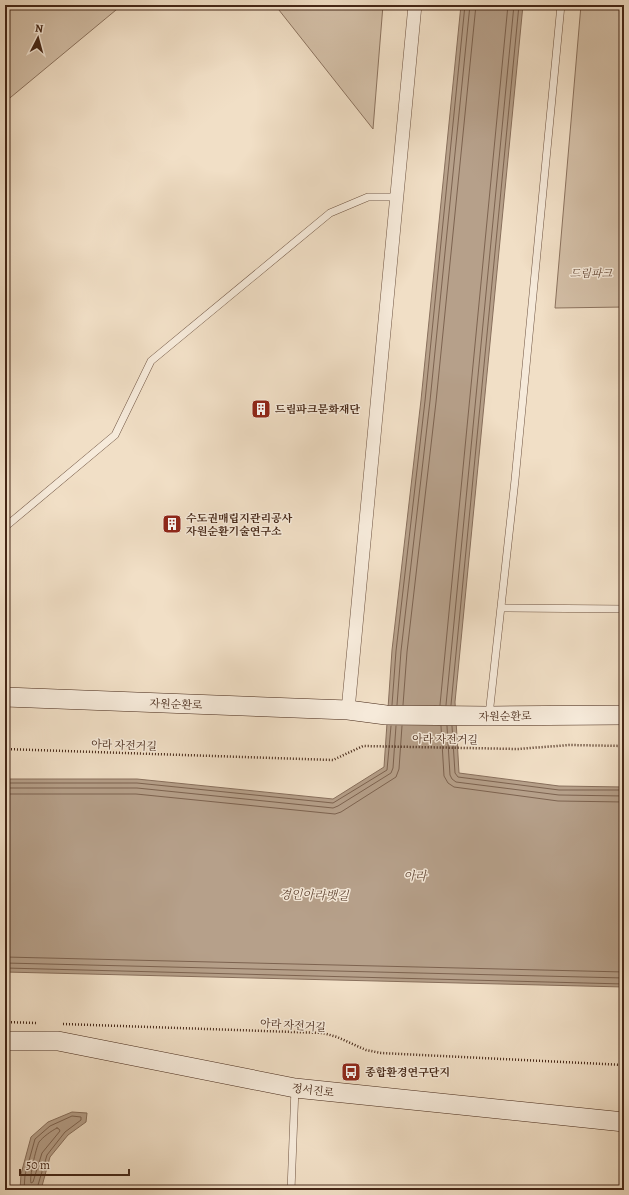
<svg xmlns="http://www.w3.org/2000/svg" width="629" height="1195" viewBox="0 0 629 1195" font-family="Alegreya,'Noto Serif KR',serif">
<style>
.green{fill:#d4c0a8;stroke:#8c735f}
.water{fill:#b6a08a;stroke:#886f5c}
.lines{fill:none;stroke-linecap:round;stroke-linejoin:round}
.shore{stroke:#7d6350;stroke-width:1}
.lane-casing{stroke:#6f5442;stroke-width:8}
.street-casing{stroke:#6f5442;stroke-width:14}
.secondary-casing{stroke:#442616;stroke-width:20}
.path{stroke:#442616;stroke-width:2.5;stroke-dasharray:1 2;stroke-linecap:butt}
.lane{stroke:#f6eada;stroke-width:7}
.street{stroke:#f6eada;stroke-width:13}
.secondary{stroke:#f6eada;stroke-width:19}
.labels{text-anchor:middle;stroke-width:3;stroke-linejoin:round;paint-order:stroke}
.park-label{font-size:11px;font-style:italic;fill:#684c3a;stroke:#f6eada}
.poi-label{font-size:11px;font-weight:bold;fill:#442616;stroke:#f6eada;text-anchor:start}
.street-label{font-size:11px;fill:#442616;stroke:#f6eada}
.water-label{font-size:12px;font-style:italic;fill:#664b39;stroke:#f6eada}
</style>
<rect width="100%" height="100%" fill="#f1dfc6"/>
<filter id="stains"><feTurbulence type="fractalNoise" baseFrequency=".005" numOctaves="4"/><feColorMatrix values="0 0 0 0 .2 0 0 0 0 .09 0 0 0 0 .02 0 0 0 .5 -.17"/></filter>
<radialGradient id="worn" r=".72"><stop offset=".6" stop-color="#630" stop-opacity="0"/><stop offset="1" stop-color="#630" stop-opacity=".3"/></radialGradient>
<path class="green" d="M5,5H122L5,102Z
M275,5H383L373,129Z
M581,5H624V307L555,308Z"/>
<path class="water" d="M461,5H523L455,702L459,773L559,786L624,787V987L5,972V779H137L333,799L384,767L392,650L421,400Z
M72,1112L87,1113L86,1122L68,1135L50,1157L42,1186V1190H20L21,1174L31,1137L48,1122Z"/>
<g class="lines">
<path class="shore" d="M392,705L396,651L425,401L465,5
M397,705L401,651L430,401L470,5
M403,705L407,652L436,402L476,5
M440,705L508,5
M446,705L514,5
M451,705L519,5
M441,726L444,776L448,783L454,787L558,801L624,802
M447,726L450,775L452,779L456,782L559,795L624,796
M452,726L455,773L458,777L559,790H624
M5,783H137L333,803L387,770L391,726
M5,788H137L333,808L338,806L391,773L393,768L396,726
M5,794H136L335,814L341,812L396,777L399,769L402,726
M5,957L624,972
M5,963L624,978
M5,968L624,984
M57,1128L59,1129L60,1131L42,1153L33,1182L31,1183C29,1178 36,1148 39,1142C43,1137 51,1131 57,1128Z
M24,1190L25,1175L35,1139L50,1126L72,1116L81,1117V1120L65,1132L47,1155L38,1185V1190"/>
<g class="lane-casing">
<path id="lane" d="M5,527L115,435L151,361L330,213L368,197H396
M501,608L624,609
M489,715L515,480L561,5
M291,1190L295,1088"/>
</g>
<g class="street-casing">
<path id="street" d="M348,710L415,5"/>
</g>
<g class="secondary-casing">
<path id="secondary" d="M5,697L348,710L386,715L488,716L624,715
M5,1041H58L295,1088L624,1122"/>
</g>
<path class="path" d="M5,749L333,760L363,746L518,749L569,745L624,746
M5,1022L36,1023
M63,1024L323,1033L337,1037L366,1050L381,1053L624,1065"/>
<use href="#lane" class="lane"/>
<use href="#street" class="street"/>
<use href="#secondary" class="secondary"/>
</g>
<defs>
<g id="building-square" transform="scale(1)"><rect x="-9" y="-9" width="18" height="18" rx="4" fill="#8f2418" stroke="#f6eada"/><path d="M-4-6H4V6H1V3H-1V6H-4ZM-2.5-4.3h1.7v1.8h-1.7ZM.8-4.3h1.7v1.8H.8ZM-2.5-1h1.7V.8h-1.7ZM.8-1h1.7V.8H.8Z" fill="#fff"/></g>
<g id="bus-square" transform="scale(1)"><rect x="-9" y="-9" width="18" height="18" rx="4" fill="#8f2418" stroke="#f6eada"/><path d="M-5-6H5V4H4V6H2V4H-2V6H-4V4H-5ZM-3.5-4V0h7V-4ZM-3.5 1.2v1.5H-2V1.2ZM2 1.2v1.5H3.5V1.2Z" fill="#fff"/></g>
</defs>
<g fill-rule="evenodd">
<use href="#building-square" x="261" y="409"/>
<use href="#building-square" x="172" y="524"/>
<use href="#bus-square" x="351" y="1072"/>
</g>
<g class="labels">
<g class="park-label">
<text x="591" y="277">드림파크</text>
</g>
<g class="poi-label">
<text x="275" y="413">드림파크문화재단</text>
<text x="186" y="522">수도권매립지관리공사<tspan x="186" dy="13">자원순환기술연구소</tspan></text>
<text x="365" y="1076">종합환경연구단지</text>
</g>
<g class="street-label">
<text transform="translate(176 704) rotate(2)" y="4">자원순환로</text>
<text transform="translate(505 716) rotate(-1)" y="4">자원순환로</text>
<text transform="translate(445 739) rotate(1)" y="4">아라 자전거길</text>
<text transform="translate(124 745) rotate(2)" y="4">아라 자전거길</text>
<text transform="translate(293 1025) rotate(4)" y="4">아라 자전거길</text>
<text transform="translate(313 1090) rotate(7)" y="4">정서진로</text>
</g>
<g class="water-label">
<text x="415" y="880">아라</text>
<text transform="translate(314 895) rotate(1)" y="4">경인아라뱃길</text>
</g>
</g>
<rect width="629" height="1195" fill="none" stroke="#f1dfc6" stroke-width="20"/>
<rect x="6" y="6" width="617" height="1183" fill="none" stroke="#442616" stroke-width="2"/>
<rect x="10" y="10" width="609" height="1175" fill="none" stroke="#442616"/>
<g transform="translate(38 38) rotate(6)" stroke="#f6eada" stroke-width="3" paint-order="stroke">
<path d="M0-3L7 15L0 10L-7 15Z" fill="#442616"/>
<text y="-6" font-size="11" font-weight="bold" text-anchor="middle" fill="#442616">N</text>
</g>
<path d="M20 1169v6h109v-6" fill="none" stroke="#442616" stroke-width="2"/>
<text x="26" y="1169" font-size="12" fill="#442616" stroke="#f6eada" stroke-width="3" paint-order="stroke">50 m</text>
<rect width="100%" height="100%" filter="url(#stains)"/>
<rect width="100%" height="100%" fill="url(#worn)"/>
</svg>
